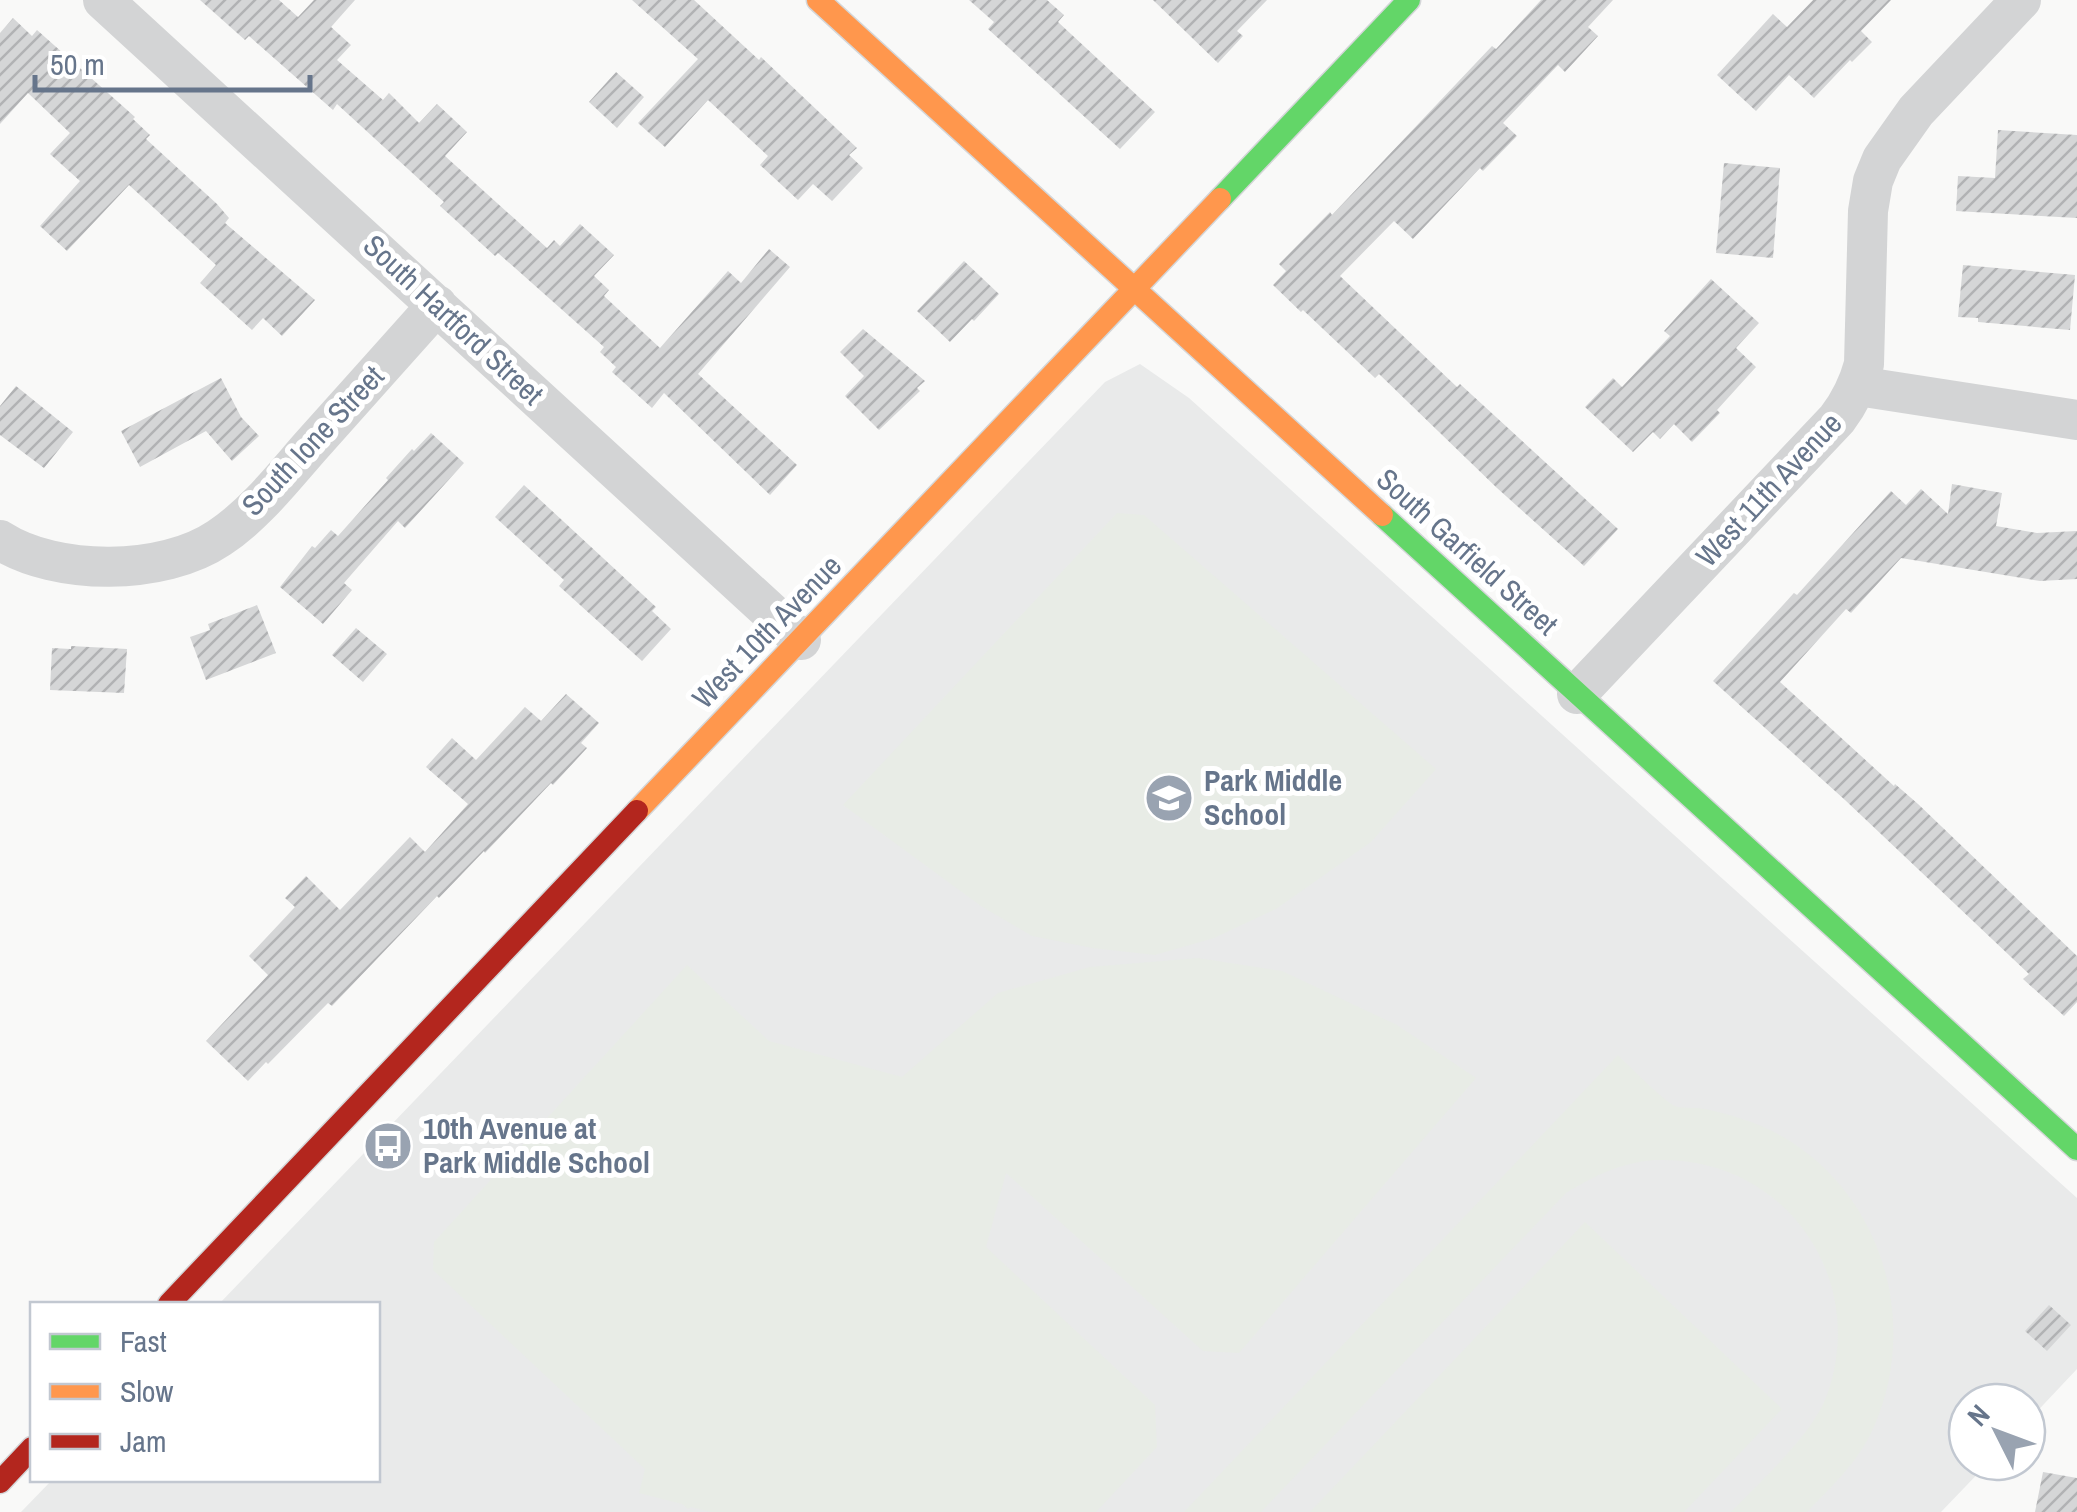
<svg xmlns="http://www.w3.org/2000/svg" width="2077" height="1512" viewBox="0 0 2077 1512" font-family="'Archivo Narrow',sans-serif">
<style>
.built{fill:#e9eaea}
.green{fill:#e8ece6}
.building{fill:url(#building-hatch)}
.lines{fill:none;stroke-linecap:round;stroke-linejoin:round}
.fast-casing{stroke:#d4d6d8;stroke-width:25}
.slow-casing{stroke:#d4d6d8;stroke-width:25}
.jam-casing{stroke:#d4d6d8;stroke-width:25}
.street{stroke:#d3d4d5;stroke-width:40}
.fast{stroke:#63d668;stroke-width:22}
.slow{stroke:#ff974d;stroke-width:22}
.jam{stroke:#b3261e;stroke-width:22}
.labels{text-anchor:middle;stroke-width:10;stroke-linejoin:round;paint-order:stroke}
.street-label{font-size:30px;fill:#66758b;stroke:#fff}
.poi-label{font-size:30px;font-weight:bold;fill:#66758b;stroke:#fff;text-anchor:start}
</style>
<defs>
<pattern id="building-hatch" width="6" height="6" patternUnits="userSpaceOnUse" patternTransform="scale(2.5)"><rect width="6" height="6" fill="#d5d6d7"/><path d="M-1 1l2-2M0 6l6-6M5 7l2-2" fill="none" stroke="#b1b2b4"/></pattern>
</defs>
<rect width="100%" height="100%" fill="#f9f9f8"/>
<path class="built" d="M1140,364L1189,398L2077,1198V1369L2027,1422V1402H1967V1462H1989L1941,1512H21L52,1480H378V1304H219L1105,382Z"/>
<path class="green" d="M1117,513L1144,515L1436,769L1371,842L1276,909L1214,938L1155,955L1092,948L1032,936L981,906L843,805Z
M1198,958L1282,971L1397,1025L1476,1078L1239,1353L1203,1351L1006,1173L986,1247L1155,1405L1157,1447L1096,1512H711L691,1507L688,1509L682,1504L639,1493L645,1469L433,1270L434,1242L687,965L769,1041L902,1077L998,993L1090,967Z
M1618,1055C1628,1065 1666,1103 1675,1106C1683,1109 1696,1107 1705,1109C1738,1116 1768,1126 1796,1145C1887,1207 1918,1330 1873,1429C1858,1462 1832,1486 1807,1512H1731C1761,1480 1812,1436 1827,1395C1869,1277 1784,1157 1658,1160C1624,1161 1594,1176 1566,1193L1261,1512H1184Z
M1585,1222L1782,1409L1684,1512H1310Z"/>
<path class="building" d="M200,0H279L298,17L314,0H355L331,27L351,45L337,60L383,100L389,93L419,123L437,104L467,132L445,156L547,248L554,240L560,246L580,224L614,255L594,276L609,290L604,296L660,348L728,271L741,283L769,249L790,267L698,374L797,465L770,495L664,393L652,408L612,372L616,367L600,352L604,347L498,253L495,256L440,206L444,202L337,104L333,110L249,36L245,40Z
M632,0H694L759,60L761,57L857,148L849,155L863,168L832,201L813,184L798,200L760,165L768,156L708,100L665,147L638,123L698,59Z
M969,0H1047L1064,15L1058,22L1155,112L1120,149L988,29L994,22Z
M1153,0H1267L1237,31L1243,36L1218,63Z
M1541,0H1613L1588,27L1598,36L1565,72L1558,65L1503,123L1517,136L1483,171L1480,168L1413,239L1394,221L1340,276L1457,387L1460,384L1618,529L1584,566L1497,488L1379,374L1375,378L1303,310L1301,312L1273,285L1286,271L1279,264L1330,212L1332,215L1492,46L1496,49Z
M1813,0H1891L1861,31L1872,42L1852,62L1850,60L1814,98L1789,75L1756,111L1717,75L1773,14L1787,27Z
M13,18L32,36L37,30L135,117L133,119L150,135L146,139L217,204L229,218L225,223L315,300L282,336L263,318L252,330L200,283L216,265L129,185L67,251L40,226L80,181L50,154L70,133L28,93L0,124V33Z
M616,72L644,97L617,128L589,102Z
M1998,130L2077,135V218L1956,211L1958,176L1995,178Z
M1724,163L1780,168L1773,258L1716,253Z
M964,261L999,294L974,321L972,319L950,342L917,311Z
M1963,265L2075,275L2070,330L1978,322V318L1958,317Z
M1711,279L1759,323L1736,348L1756,367L1717,410L1720,413L1692,442L1674,424L1660,439L1653,432L1633,452L1585,407L1613,378L1622,387L1670,336L1664,331Z
M863,329L925,381L917,388L920,391L879,430L845,396L864,376L840,352Z
M221,378L241,417L259,436L232,461L206,431L140,467L121,431Z
M16,386L73,432L44,468L0,435V406Z
M431,433L464,463L405,528L398,521L344,583L352,590L323,624L280,587L312,546L315,548L331,530L338,536L388,480L386,478L412,449L414,451Z
M1952,484L2002,493L1996,526L2037,533L2077,531V579L2040,581L1901,558L1851,613L1846,609L1780,682L1894,786L1895,784L1918,804L2077,956V1002L2064,1016L2023,979L2029,974L1845,800L1713,681L1794,593L1797,595L1891,491L1906,505L1921,489L1948,514Z
M524,485L656,607L652,611L671,629L642,661L559,586L564,580L495,517Z
M257,605L276,653L206,680L190,637L210,630L208,624Z
M356,628L387,654L363,682L332,655Z
M71,646L127,649L124,693L50,690L52,648L71,649Z
M566,694L599,723L581,743L587,748L553,785L551,783L485,853L484,851L439,898L437,896L332,1006L328,1003L268,1064L266,1062L248,1081L206,1041L268,975L249,956L295,907L285,898L306,876L340,910L410,837L425,852L468,804L426,767L452,738L476,760L525,707L541,721Z
M2049,1305L2071,1325L2047,1351L2025,1331Z
M2043,1472L2077,1478V1512H2035Z"/>
<g class="lines">
<g class="fast-casing">
<path id="fast" d="M1220,199L1409,0
M1382,515L2077,1149"/>
</g>
<g class="slow-casing">
<path id="slow" d="M818,0L1382,515
M637,811L1220,199"/>
</g>
<g class="jam-casing">
<path id="jam" d="M169,1304L637,811
M0,1482L32,1448"/>
</g>
<path class="street" d="M103,0L801,640
M1858,386L2077,420
M0,540C56,576 163,576 219,538C254,515 282,479 310,447C352,400 395,352 437,305
M1577,694L1837,419C1850,402 1858,386 1864,364L1868,211L1873,181L1882,159L1916,111L2021,0"/>
<use href="#fast" class="fast"/>
<use href="#slow" class="slow"/>
<use href="#jam" class="jam"/>
</g>
<defs>
<g id="school-disc" transform="scale(2.5)"><circle r="9.5" fill="#99a3b1" stroke="#fff"/><path d="M0-5L7-2L0 1L-7-2ZM-4 1L0 2.5L4 1V4Q0 6-4 4Z" fill="#fff"/></g>
<g id="bus-disc" transform="scale(2.5)"><circle r="9.5" fill="#99a3b1" stroke="#fff"/><path d="M-5-6H5V4H4V6H2V4H-2V6H-4V4H-5ZM-3.5-4V0h7V-4ZM-3.5 1.2v1.5H-2V1.2ZM2 1.2v1.5H3.5V1.2Z" fill="#fff"/></g>
</defs>
<g fill-rule="evenodd">
<use href="#school-disc" x="1169" y="798"/>
<use href="#bus-disc" x="388" y="1146"/>
</g>
<g class="labels">
<g class="street-label">
<text transform="translate(453 320) rotate(43)" y="10">South Hartford Street</text>
<text transform="translate(313 441) rotate(-47)" y="10">South Ione Street</text>
<text transform="translate(1769 490) rotate(-47)" y="10">West 11th Avenue</text>
<text transform="translate(1467 552) rotate(42)" y="10">South Garfield Street</text>
<text transform="translate(767 632) rotate(-46)" y="10">West 10th Avenue</text>
</g>
<g class="poi-label">
<text x="1204" y="791">Park Middle<tspan x="1204" dy="34">School</tspan></text>
<text x="423" y="1139">10th Avenue at<tspan x="423" dy="34">Park Middle School</tspan></text>
</g>
</g>
<rect x="30" y="1302" width="350" height="180" fill="#ffffff" stroke="#c2c8d1" stroke-width="2.5"/>
<rect x="50" y="1334" width="50" height="15" fill="#63d668" stroke="#c2c8d1" stroke-width="2.5"/>
<text x="120" y="1352" font-size="30" fill="#66758b">Fast</text>
<rect x="50" y="1384" width="50" height="15" fill="#ff974d" stroke="#c2c8d1" stroke-width="2.5"/>
<text x="120" y="1402" font-size="30" fill="#66758b">Slow</text>
<rect x="50" y="1434" width="50" height="15" fill="#b3261e" stroke="#c2c8d1" stroke-width="2.5"/>
<text x="120" y="1452" font-size="30" fill="#66758b">Jam</text>
<g transform="translate(1997 1432) rotate(312)"><circle r="48" fill="#ffffff" stroke="#c2c8d1" stroke-width="2.5"/>
<path d="M0-8L18 38L0 25L-18 38Z" fill="#99a3b1"/>
<text y="-15" font-size="28" font-weight="bold" text-anchor="middle" fill="#66758b">N</text>
</g>
<path d="M35 75v15h275v-15" fill="none" stroke="#66758b" stroke-width="5"/>
<text x="50" y="75" font-size="30" fill="#66758b" stroke="#ffffff" stroke-width="8" paint-order="stroke">50 m</text>
</svg>
